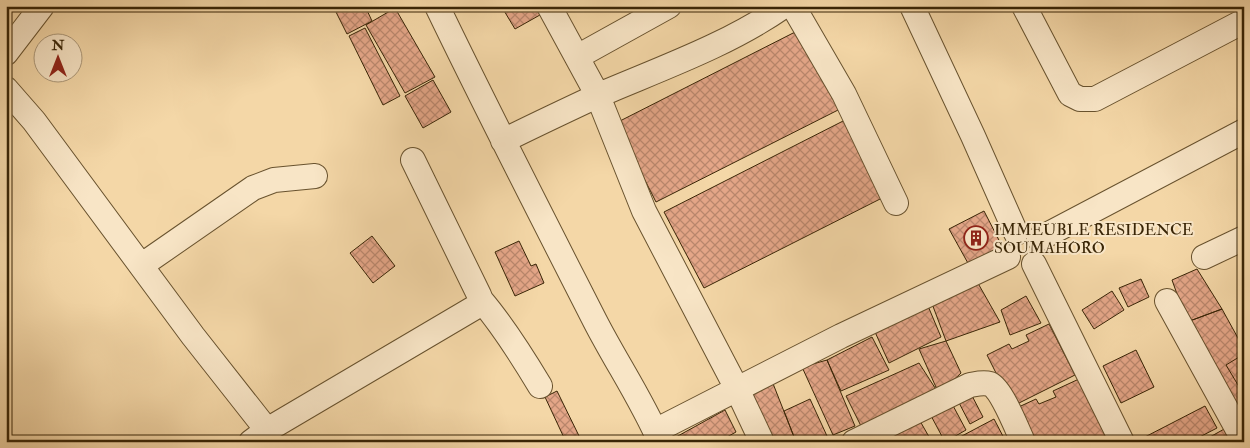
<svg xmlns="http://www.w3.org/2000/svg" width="1250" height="448" viewBox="0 0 1250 448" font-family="'IM FELL Double Pica',serif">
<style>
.building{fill:url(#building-cross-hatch);stroke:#392506}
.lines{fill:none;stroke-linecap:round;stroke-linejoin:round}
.street-casing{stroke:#68522e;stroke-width:26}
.street{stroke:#f8e5c6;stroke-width:24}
.labels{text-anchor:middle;stroke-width:4;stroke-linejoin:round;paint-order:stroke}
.poi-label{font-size:16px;fill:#392506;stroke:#f8e5c6;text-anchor:start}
</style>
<defs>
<pattern id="building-cross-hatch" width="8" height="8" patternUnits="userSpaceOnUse" patternTransform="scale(1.25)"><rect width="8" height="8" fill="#e4a688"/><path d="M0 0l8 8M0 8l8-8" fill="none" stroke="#ba876d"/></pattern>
</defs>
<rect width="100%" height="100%" fill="#f4d7a7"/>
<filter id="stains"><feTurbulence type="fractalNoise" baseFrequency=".004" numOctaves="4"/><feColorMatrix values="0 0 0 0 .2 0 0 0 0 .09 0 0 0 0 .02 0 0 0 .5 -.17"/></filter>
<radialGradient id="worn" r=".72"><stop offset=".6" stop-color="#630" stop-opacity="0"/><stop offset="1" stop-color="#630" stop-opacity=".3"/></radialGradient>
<path class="building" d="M333,6H365L372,21L347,34Z
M508,6H544L547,11L515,29L503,9Z
M395,8L435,77L405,93L366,25Z
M365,28L400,96L383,105L349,36Z
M803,28L844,107L656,202L616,123Z
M433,80L451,112L423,128L405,96Z
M849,118L888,195L704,288L664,212Z
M984,211L1003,248L969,265L949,229Z
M372,236L395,266L373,283L350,253Z
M519,241L531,266L536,264L544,283L515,296L495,252Z
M1197,269L1222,309L1187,322L1172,280Z
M975,278L1000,322L946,341L931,301Z
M1141,279L1149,297L1128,307L1119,288Z
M1112,291L1124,310L1094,329L1082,310Z
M1026,296L1041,323L1010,335L1001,310Z
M928,306L941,337L889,363L875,332Z
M1222,309L1244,349V416L1187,322Z
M1049,324L1075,375L1009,408L998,377L987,355L1009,344L1012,349L1029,341L1026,335Z
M872,337L889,370L841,391L827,360Z
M946,341L961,373L939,394L919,349Z
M1136,350L1154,387L1121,403L1103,366Z
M1244,354V395L1226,365Z
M827,360L855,426L833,435L802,367Z
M919,363L939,394L863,430L846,396Z
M1079,379L1109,442H1025L1010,411L1036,399L1039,404L1056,397L1053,391Z
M772,381L796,442H772L750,392Z
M969,390L983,417L970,424L956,397Z
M557,391L582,442H566L545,397Z
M810,399L827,436L812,442H796L784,411Z
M950,400L966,430L945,442L929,412Z
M1205,406L1217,428L1190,442H1142L1141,439Z
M725,410L736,432L718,442H667Z
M994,419L1006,442H963L960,437Z
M920,421L932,442H883V441Z
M1226,428L1234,442H1201Z"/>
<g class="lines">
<g class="street-casing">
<path id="street" d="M437,6C488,112 542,217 595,321C616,362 642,400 660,442
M549,6L598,96L644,211L737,389L762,442
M793,6L844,94L896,203
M912,6L973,136L1016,233
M1024,6L1070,94L1080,99H1095L1244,21
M6,53L42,6
M577,57L669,6
M6,89L34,121L193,336L267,430
M503,141C535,125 567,110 599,95C662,68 728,45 784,6
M1039,239L1244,131
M1204,257L1244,238
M1034,264L1122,442
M142,265L253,188L274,180L315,176
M481,300C504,327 522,356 540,386
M1167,301L1244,441
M655,431L841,336L1008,257
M251,442L267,430L479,305L481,300L479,295L413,160
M854,442L970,385C976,384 983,382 990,384C1002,390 1017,429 1023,442"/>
</g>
<use href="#street" class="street"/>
</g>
<defs>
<g id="building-ring" transform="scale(1.25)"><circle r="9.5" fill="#f8e5c6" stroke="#8f2418" stroke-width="1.5"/><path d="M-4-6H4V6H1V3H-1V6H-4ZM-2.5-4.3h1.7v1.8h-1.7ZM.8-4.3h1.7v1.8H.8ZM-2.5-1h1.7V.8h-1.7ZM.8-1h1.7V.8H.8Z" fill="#8f2418"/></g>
</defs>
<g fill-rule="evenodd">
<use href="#building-ring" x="976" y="238"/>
</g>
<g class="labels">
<g class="poi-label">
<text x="994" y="235">IMMEUBLE RESIDENCE<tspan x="994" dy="18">SOUMAHORO</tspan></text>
</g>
</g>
<rect width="1250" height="448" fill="none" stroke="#f4d7a7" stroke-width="25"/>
<rect x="8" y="8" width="1235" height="433" fill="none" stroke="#392506" stroke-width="2.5"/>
<rect x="12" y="12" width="1225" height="423" fill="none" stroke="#392506"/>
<g transform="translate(58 58)"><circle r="24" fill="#f8e5c6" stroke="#ac9879"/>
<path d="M0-4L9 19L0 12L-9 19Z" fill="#8f2418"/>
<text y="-8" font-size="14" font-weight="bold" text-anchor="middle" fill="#392506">N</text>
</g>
<rect width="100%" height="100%" filter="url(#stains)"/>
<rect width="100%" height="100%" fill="url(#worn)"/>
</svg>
